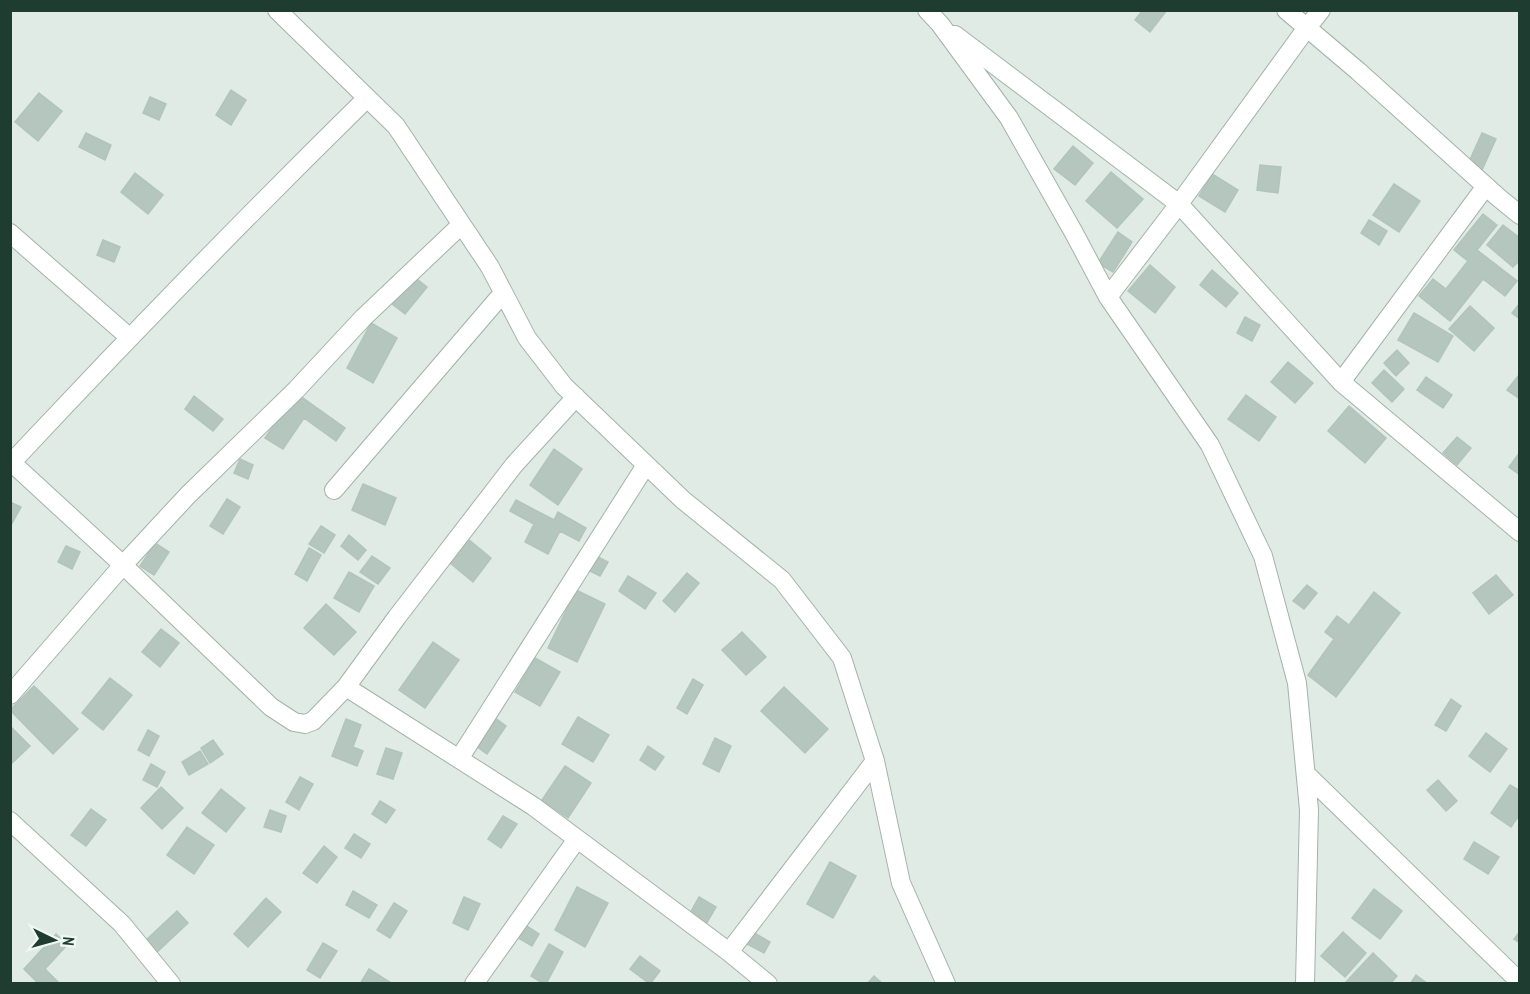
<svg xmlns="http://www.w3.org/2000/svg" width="1530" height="994" viewBox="0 0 1530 994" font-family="'PT Sans Narrow',sans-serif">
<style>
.building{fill:#b4c6bd;stroke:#b1c5ba;stroke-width:1.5}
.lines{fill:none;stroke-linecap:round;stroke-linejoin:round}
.minor-casing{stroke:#a2b3ab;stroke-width:20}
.minor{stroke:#fff;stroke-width:18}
</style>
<rect width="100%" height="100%" fill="#dfebe4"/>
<path class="building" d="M1143,10H1167L1150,32L1135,20Z
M231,90L246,100L231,125L216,115Z
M39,93L62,111L38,141L15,122Z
M150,97L166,104L159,120L143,113Z
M86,133L111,145L105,160L79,147Z
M1482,133L1496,139L1482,170L1468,164Z
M1073,146L1093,163L1075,185L1054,169Z
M1260,165L1281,167L1278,193L1257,190Z
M1111,172L1143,199L1117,228L1086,201Z
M135,173L163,195L148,214L121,192Z
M1212,174L1238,190L1225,212L1199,196Z
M1394,184L1420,201L1399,232L1373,215Z
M1483,214L1497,225L1477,250L1517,281L1505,296L1483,279L1450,321L1419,296L1433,279L1446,289L1468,261L1454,250Z
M1369,220L1387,231L1379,245L1361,233Z
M1503,225L1520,238V260L1513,267L1487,245Z
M1118,232L1132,242L1113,272L1098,263Z
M103,240L120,247L114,262L97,255Z
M1150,265L1175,287L1155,313L1128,291Z
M1212,270L1238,293L1226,307L1200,285Z
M412,275L427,287L405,314L391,303Z
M1520,303V319L1512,313Z
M1470,306L1494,328L1474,351L1449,329Z
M1414,313L1453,336L1438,362L1398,340Z
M1245,317L1260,325L1252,341L1237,333Z
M371,323L397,338L373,383L347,368Z
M1397,350L1409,363L1396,376L1384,363Z
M1288,362L1313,383L1295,403L1271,382Z
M1384,370L1404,389L1392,402L1372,383Z
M1519,375H1520V399L1507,390Z
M1426,377L1452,395L1443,408L1417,390Z
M296,393L345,428L336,441L304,418L283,449L265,438Z
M1246,395L1276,417L1259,441L1228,419Z
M194,396L223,419L213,431L185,409Z
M1349,406L1386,438L1365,463L1328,431Z
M1457,437L1471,448L1457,465L1443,453Z
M554,449L582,469L558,505L530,485Z
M1520,452V475L1509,467Z
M240,459L253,465L248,479L234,473Z
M363,484L396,498L385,525L352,510Z
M227,499L240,507L223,534L210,526Z
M516,500L554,520L558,512L586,528L579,541L560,531L548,554L525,542L534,524L510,511Z
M10,502L21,507L10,527Z
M321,526L335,535L324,553L309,544Z
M349,535L366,550L358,560L341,546Z
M468,539L491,558L473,582L450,563Z
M155,543L169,552L154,575L140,566Z
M66,546L80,552L72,569L58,562Z
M309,548L321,555L307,581L295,574Z
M592,554L608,562L600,576L584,568Z
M372,556L390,568L378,584L360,572Z
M349,572L374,586L359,612L334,598Z
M687,573L699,583L675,612L663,601Z
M1496,575L1513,595L1489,614L1473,593Z
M628,576L656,593L645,609L619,591Z
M1307,585L1317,593L1304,609L1293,601Z
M576,590L605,604L577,662L548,648Z
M1374,592L1400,613L1336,697L1308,675L1334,639L1325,632L1337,616L1349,625Z
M326,604L356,632L334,655L304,628Z
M161,629L179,643L160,667L142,652Z
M742,632L766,657L746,675L722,650Z
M433,642L459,660L425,708L399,690Z
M535,658L560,672L540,706L515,692Z
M110,678L132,695L103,730L82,713Z
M693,679L703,685L687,714L677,708Z
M34,686L78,729L53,754L10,710Z
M784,687L828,729L805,753L761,711Z
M1451,699L1461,706L1446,731L1435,725Z
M578,717L609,735L593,762L562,744Z
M495,718L506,726L487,754L476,746Z
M346,719L361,725L353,747L363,751L357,766L332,756Z
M10,726L30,746L10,765Z
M148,730L159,736L149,756L138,750Z
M1486,733L1507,749L1490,772L1469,756Z
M715,738L731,746L719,772L703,764Z
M213,740L223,754L210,763L201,748Z
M648,746L664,757L655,770L640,760Z
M386,748L402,753L393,779L377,774Z
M200,751L208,764L189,775L182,762Z
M151,764L165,772L157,787L143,780Z
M565,766L591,783L568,818L542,800Z
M300,777L313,784L299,810L286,802Z
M1438,780L1457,801L1446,811L1427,790Z
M1510,785L1520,791V814L1511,827L1491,813Z
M161,787L183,808L162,829L141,808Z
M221,789L245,808L226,832L202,813Z
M380,801L395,810L386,823L372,814Z
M91,809L106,820L86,846L71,835Z
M270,810L286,816L281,832L264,827Z
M503,816L517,824L501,848L488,839Z
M187,827L214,845L194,874L167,855Z
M354,834L370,844L361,858L345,848Z
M1474,842L1499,857L1488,874L1464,859Z
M324,846L337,857L317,883L303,873Z
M830,862L856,876L833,918L807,904Z
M577,887L608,903L585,947L555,930Z
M1374,889L1402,911L1380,939L1352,918Z
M353,891L377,905L369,918L346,905Z
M464,897L480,904L468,930L453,923Z
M699,897L716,907L705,926L688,917Z
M266,898L281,912L248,947L234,934Z
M394,903L407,911L390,938L377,930Z
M177,911L188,923L155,954L144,942Z
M522,923L539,934L532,946L515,936Z
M751,931L770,942L764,953L745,943Z
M1520,931V943L1514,939Z
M1343,932L1366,953L1345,977L1321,956Z
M56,934L67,945L45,969L58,982L56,984H39L24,969Z
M323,943L337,951L320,978L307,970Z
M549,944L563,952L546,984H544L531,976Z
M1373,953L1397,976L1390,984H1348L1346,982Z
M640,956L660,971L650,984L630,969Z
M369,969L391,983V984H360Z
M1416,975L1428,984H1410Z
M874,976L883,984H867Z"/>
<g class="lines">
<g class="minor-casing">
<path id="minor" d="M277,10L396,126L490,267L527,338L564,386L683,500L782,580L842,658L875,761L901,883L946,984
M927,10L940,24L1009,118L1074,233L1108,297L1210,445L1263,556L1297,683L1309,810L1305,984
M1286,10L1358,71L1499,198L1520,215
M955,35L1179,204L1341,382L1520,532
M10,233L129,337
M1108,297L1179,204L1306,29L1321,10
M1341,382L1486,186
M10,461L123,565L271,707L294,722L305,724L313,721L346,687L397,617L514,465L576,397
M12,462C128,338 246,217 367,98
M334,490L503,293
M346,687L533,806L729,952L768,984
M10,695L123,565L188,495L296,390L363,318L461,225
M459,759L646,465
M1306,774L1520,982
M10,821L122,924L171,984
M729,952L875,761
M474,984L577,839"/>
</g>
<use href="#minor" class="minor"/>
</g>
<rect width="1530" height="994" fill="none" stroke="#1f3c31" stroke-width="24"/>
<g transform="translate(54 940) rotate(95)" stroke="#f0f8f3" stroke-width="4.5" paint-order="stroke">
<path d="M0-4.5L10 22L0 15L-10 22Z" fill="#1f3c31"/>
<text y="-9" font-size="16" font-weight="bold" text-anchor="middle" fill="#1f3c31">N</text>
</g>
</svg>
